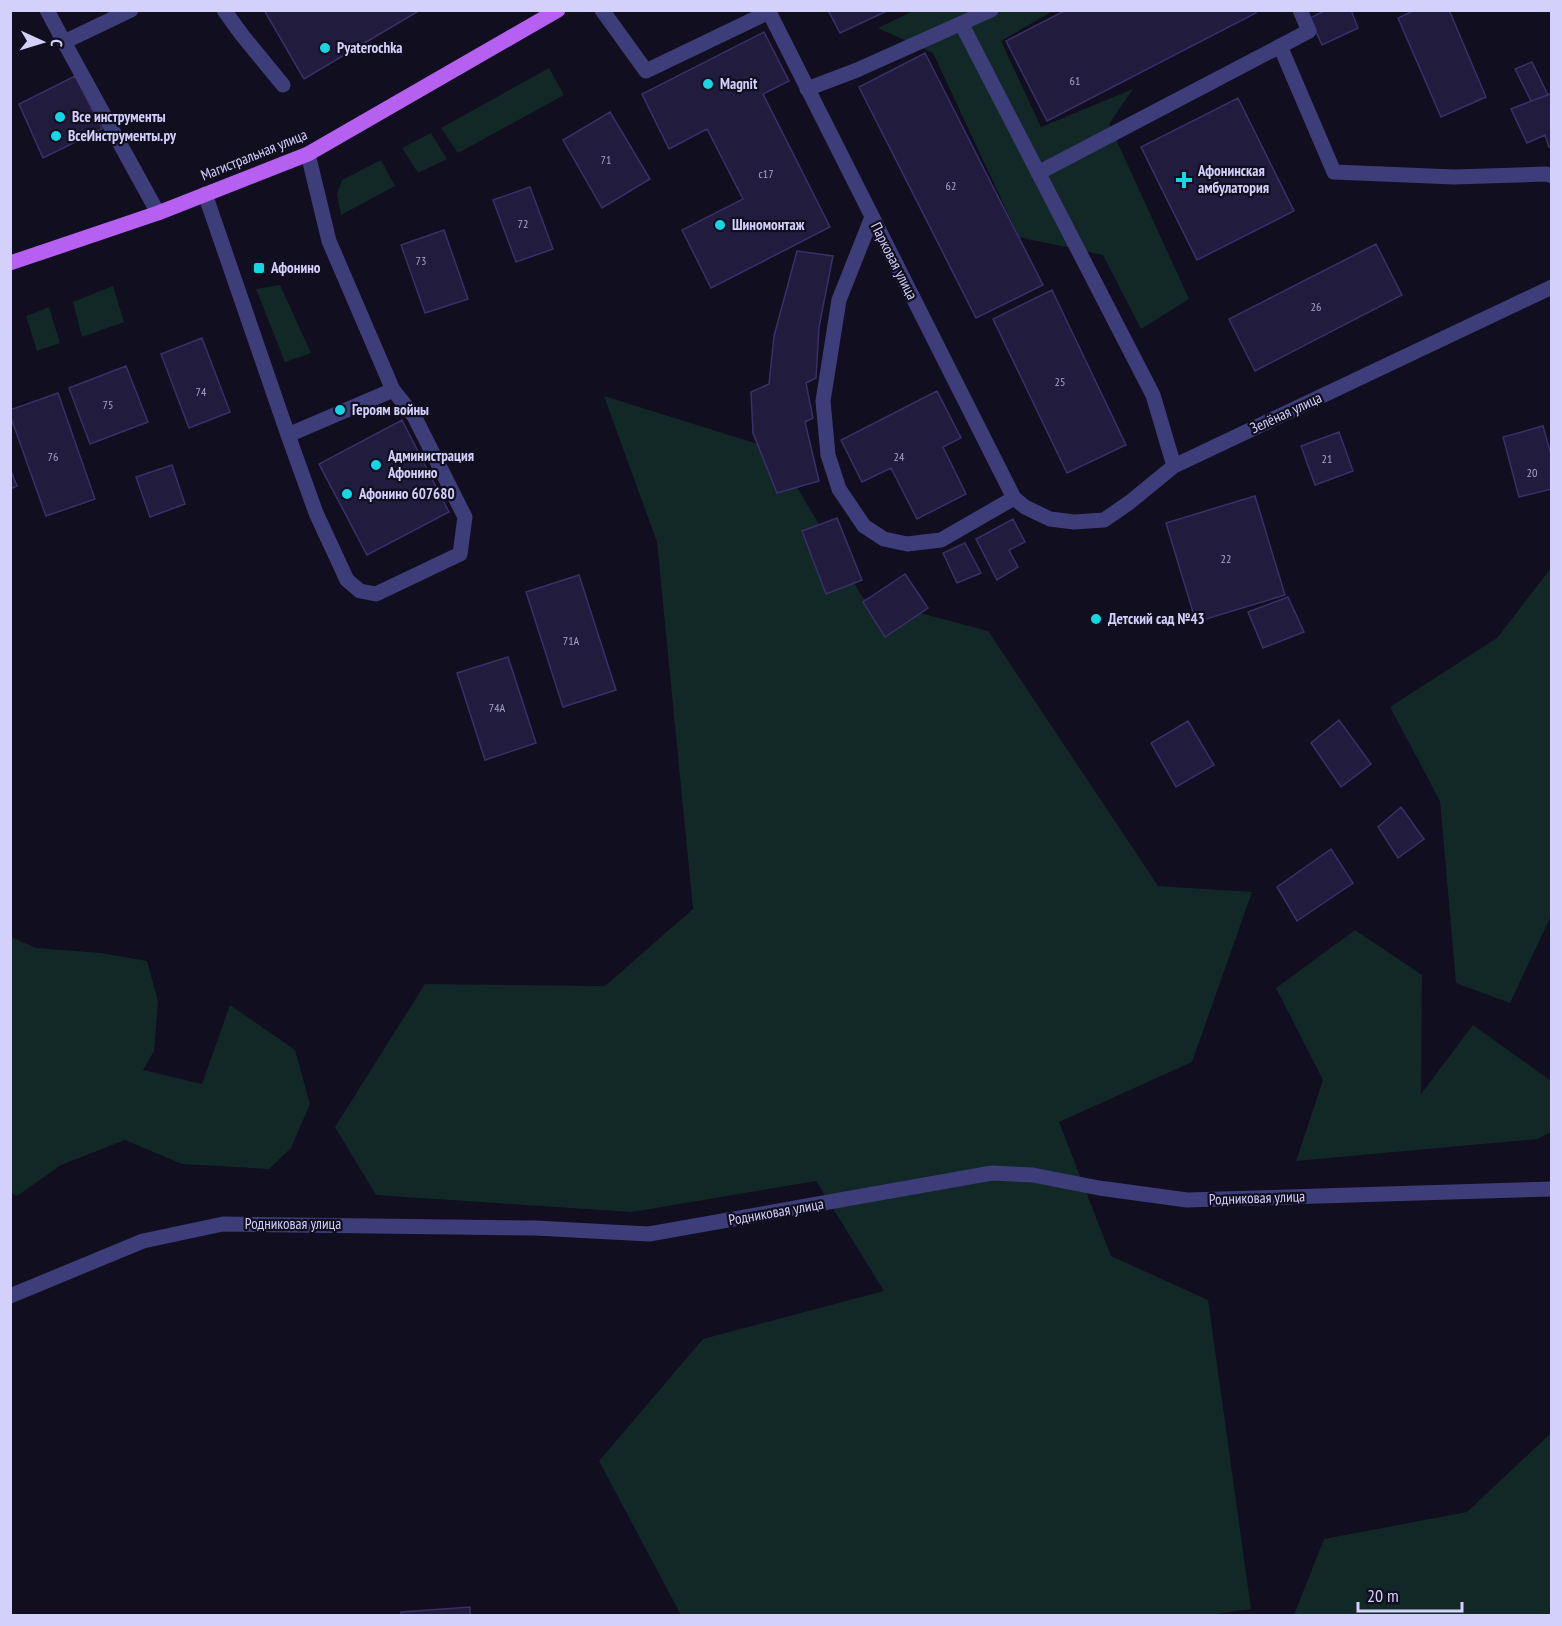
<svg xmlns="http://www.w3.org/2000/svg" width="1562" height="1626" viewBox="0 0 1562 1626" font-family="'PT Sans Narrow',sans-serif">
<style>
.green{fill:#122826}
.building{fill:#211c3e;stroke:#393068;stroke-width:1.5}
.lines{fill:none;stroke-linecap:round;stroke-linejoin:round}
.minor{stroke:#3d3d7a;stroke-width:15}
.major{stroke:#b660f2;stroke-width:15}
.poi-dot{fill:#13d7e4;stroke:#100e1f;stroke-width:2}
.labels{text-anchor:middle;stroke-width:4.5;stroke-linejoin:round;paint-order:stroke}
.number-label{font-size:12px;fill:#a6a3cc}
.poi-label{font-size:15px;font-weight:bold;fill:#d3d0fb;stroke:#100e1f;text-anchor:start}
.street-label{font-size:15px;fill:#d3d0fb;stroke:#100e1f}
</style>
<rect width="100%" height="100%" fill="#100e1f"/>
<path class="green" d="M913,11H1053L1001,41L1041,127L1133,89L1109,124L1189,299L1141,329L1103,255L1019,237L933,53L878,28Z
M549,68L564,95L458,153L441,128Z
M431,133L447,159L418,173L402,148Z
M381,160L395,186L341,215L337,194L342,180Z
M280,285L311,353L285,362L256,289Z
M113,286L124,322L82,337L73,302Z
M49,307L60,343L37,351L26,316Z
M604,396L774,449L863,598L988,631L1158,886L1252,892L1192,1062L1059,1122L1111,1256L1208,1300L1251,1609L1200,1616L681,1615L599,1461L703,1339L884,1291L816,1181L632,1212L376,1195L335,1127L425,984L605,986L693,909L657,542Z
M1551,568V916L1510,1003L1456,983L1440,801L1390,707L1497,638Z
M1355,930L1422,975L1421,1094L1473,1025L1551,1081V1132L1537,1139L1296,1161L1323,1080L1276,988Z
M11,937L36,948L101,953L147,961L158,1001L154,1051L143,1070L202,1084L230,1005L295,1050L310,1104L291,1148L269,1169L182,1164L125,1140L61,1165L17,1196L11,1193Z
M1551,1433V1615H1294L1324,1539L1467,1512Z"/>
<path class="building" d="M264,10H416L417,12L304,79Z
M828,10H889L840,33Z
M1066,10H1255L1256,13L1047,121L1006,41Z
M1326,10H1351L1358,28L1322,45L1310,18Z
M1415,10H1449L1486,97L1441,117L1398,18Z
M764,32L789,81L763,94L830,227L711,288L682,230L743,199L707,129L669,149L642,94Z
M925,53L1043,285L976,318L859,87Z
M1532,62L1548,95L1531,101L1515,69Z
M75,76L102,129L43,158L19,104Z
M1552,93V146L1549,147L1545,135L1527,143L1511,109Z
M1238,98L1294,211L1197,260L1141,147Z
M610,112L650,179L602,208L563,140Z
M530,187L553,249L516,262L493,200Z
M444,230L468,299L425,313L401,245Z
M1376,244L1402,295L1255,371L1229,319Z
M797,251L833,256L819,327L816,378L806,383L813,418L805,422L819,481L777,493L753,433L751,392L769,384L774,336Z
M1052,290L1126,445L1067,473L993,319Z
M202,338L230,412L189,428L161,354Z
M126,366L148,422L90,444L69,388Z
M937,391L961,438L943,447L966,494L917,519L891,468L862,482L841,440Z
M58,393L95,499L46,516L10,415V410Z
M402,420L449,512L367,555L319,464Z
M1543,426L1552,458V489L1519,497L1503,437Z
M1339,432L1353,471L1315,485L1301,446Z
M172,465L185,504L150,517L136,477Z
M10,468L17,486L10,489Z
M1255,496L1285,595L1196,622L1166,523Z
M837,518L862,580L826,594L802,531Z
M1013,519L1025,542L1009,550L1018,567L997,580L976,539Z
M965,543L981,573L957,583L943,553Z
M905,574L928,608L885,637L863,602Z
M579,575L616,690L563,707L526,592Z
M1288,597L1304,632L1263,648L1248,612Z
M508,657L536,743L485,760L457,673Z
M1339,720L1371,764L1341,787L1311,743Z
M1188,721L1214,765L1176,787L1151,743Z
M1401,807L1424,839L1398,858L1378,827Z
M1331,849L1353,883L1297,921L1277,887Z
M470,1607V1616H401V1612Z"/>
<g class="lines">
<path class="minor" d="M47,10L64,42L131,10
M224,10L242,35L283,85
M602,10L646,71L769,12
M768,10L1014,498L1025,507L1050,519L1074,522L1104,520L1130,502L1174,466L1552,287
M962,25L1153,395L1174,466
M64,42L158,213
M1280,46L1334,172L1454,177L1546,174L1552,176
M807,89L857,70L991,10
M1038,173L1309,31L1300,10
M205,194L288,435L393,390L329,241L308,154
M872,217L839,300L823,401L828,455L839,489L864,526L884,539L907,544L941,540L1014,498
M288,435L316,513L347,580L360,591L376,594L460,554L465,517L414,416L393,390
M10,1296L143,1241L223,1224L535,1228L649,1234L992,1173L1033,1175L1099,1188L1187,1200L1552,1189"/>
<path class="major" d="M10,263L158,213L308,154L558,10"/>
</g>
<g class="poi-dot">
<circle cx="325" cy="48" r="6"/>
<circle cx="708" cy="84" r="6"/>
<circle cx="60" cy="117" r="6"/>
<circle cx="56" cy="136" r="6"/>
<path d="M1181 171h6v6h6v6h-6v6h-6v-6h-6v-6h6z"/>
<circle cx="720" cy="225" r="6"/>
<rect x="253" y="262" width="12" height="12" rx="3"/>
<circle cx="340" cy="410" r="6"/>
<circle cx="376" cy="465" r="6"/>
<circle cx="347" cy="494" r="6"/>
<circle cx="1096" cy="619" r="6"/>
</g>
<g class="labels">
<g class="number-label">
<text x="1075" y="85">61</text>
<text x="606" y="164">71</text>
<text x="766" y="178">с17</text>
<text x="951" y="190">62</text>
<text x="523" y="228">72</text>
<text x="421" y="265">73</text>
<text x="1316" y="311">26</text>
<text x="1060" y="386">25</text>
<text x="201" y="396">74</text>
<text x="108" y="409">75</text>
<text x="53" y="461">76</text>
<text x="899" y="461">24</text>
<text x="1327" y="463">21</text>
<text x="1532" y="477">20</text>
<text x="1226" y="563">22</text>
<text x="571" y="645">71А</text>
<text x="497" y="712">74А</text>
</g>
<g class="poi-label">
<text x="337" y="53">Pyaterochka</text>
<text x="720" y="89">Magnit</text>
<text x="72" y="122">Все инструменты</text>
<text x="68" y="141">ВсеИнструменты.ру</text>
<text x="1198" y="176">Афонинская<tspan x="1198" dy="17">амбулатория</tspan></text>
<text x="732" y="230">Шиномонтаж</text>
<text x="271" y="273">Афонино</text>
<text x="352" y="415">Героям войны</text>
<text x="388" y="461">Администрация<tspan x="388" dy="17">Афонино</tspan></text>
<text x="359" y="499">Афонино 607680</text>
<text x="1108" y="624">Детский сад №43</text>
</g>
<g class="street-label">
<text transform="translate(254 155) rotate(-22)" y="5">Магистральная улица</text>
<text transform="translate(894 261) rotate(63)" y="5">Парковая улица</text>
<text transform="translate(1286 413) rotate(-25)" y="5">Зелёная улица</text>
<text transform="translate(1257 1198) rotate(-2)" y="5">Родниковая улица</text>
<text transform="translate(776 1212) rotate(-10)" y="5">Родниковая улица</text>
<text x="293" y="1229">Родниковая улица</text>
</g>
</g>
<rect width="1562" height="1626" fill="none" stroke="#d3d0fb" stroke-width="24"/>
<g transform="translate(42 42) rotate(94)" stroke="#100e1f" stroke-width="4.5" paint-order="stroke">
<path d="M0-4.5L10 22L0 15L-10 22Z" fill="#d3d0fb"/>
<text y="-9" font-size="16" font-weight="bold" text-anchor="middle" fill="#d3d0fb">С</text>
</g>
<path d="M1358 1602v9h104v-9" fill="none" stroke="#d3d0fb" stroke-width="3"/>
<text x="1367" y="1602" font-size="18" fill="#d3d0fb" stroke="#100e1f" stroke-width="4.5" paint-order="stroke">20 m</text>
</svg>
